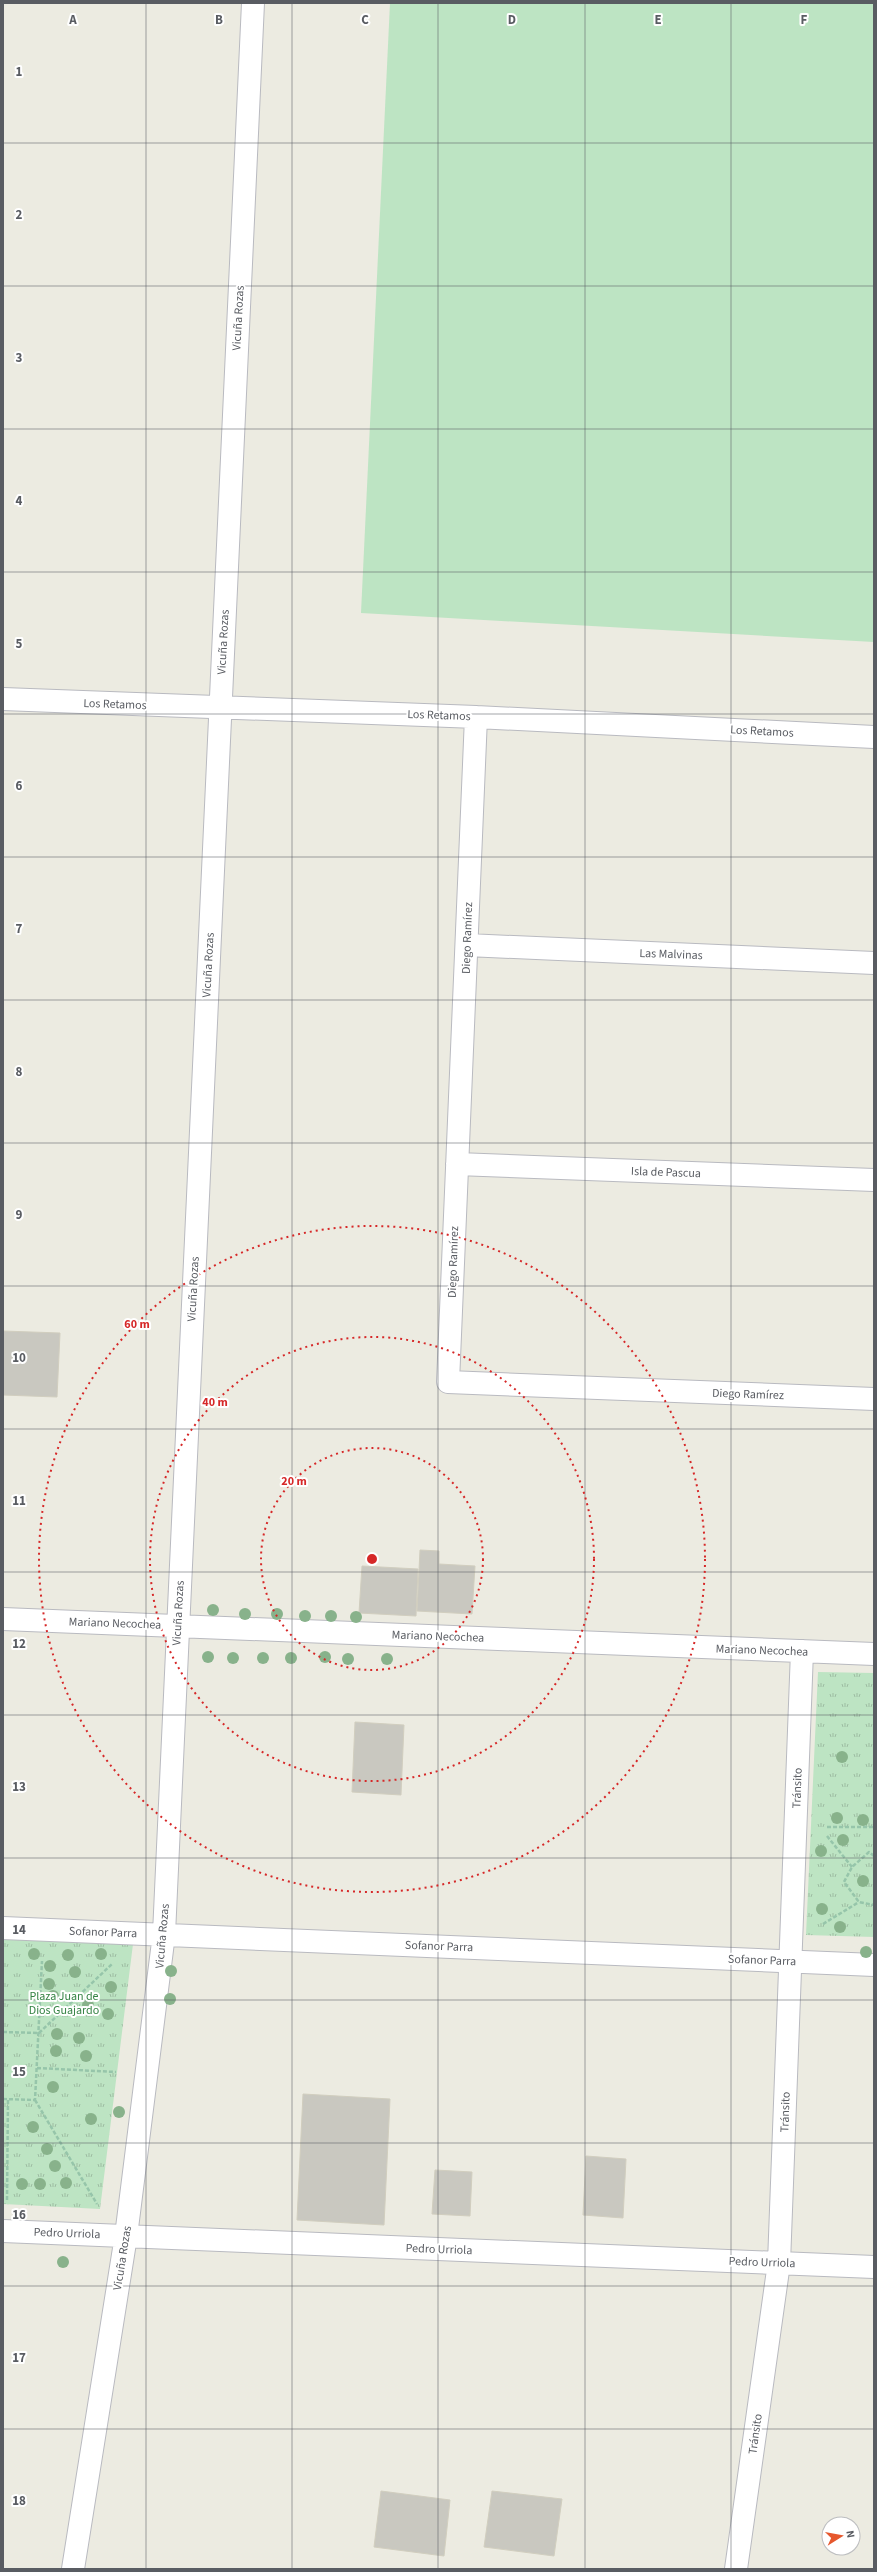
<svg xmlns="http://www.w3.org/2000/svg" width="877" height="2572" viewBox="0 0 877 2572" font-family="'Source Sans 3',sans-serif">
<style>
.green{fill:#bde4c3}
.park{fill:url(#park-tufts)}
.building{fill:#c9c8c0;stroke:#d1cebf}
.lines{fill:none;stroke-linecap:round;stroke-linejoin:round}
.minor-casing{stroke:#b9bac0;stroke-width:24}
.path{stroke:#96c5aa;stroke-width:2.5;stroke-dasharray:4 2;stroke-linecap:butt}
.minor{stroke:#fff;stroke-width:22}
.tree{fill:#88b28b}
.grid{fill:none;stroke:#595c62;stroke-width:1;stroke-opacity:0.55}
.ring{fill:none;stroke:#d62828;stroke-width:2;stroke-dasharray:2 4}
.labels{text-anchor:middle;stroke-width:4;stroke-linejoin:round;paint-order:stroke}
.street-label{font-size:12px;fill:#595c62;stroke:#fff}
.park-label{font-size:12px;fill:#368445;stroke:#fff}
.grid-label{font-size:13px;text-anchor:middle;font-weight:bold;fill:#595c62;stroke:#fff;stroke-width:4;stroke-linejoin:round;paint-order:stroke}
.centre{fill:#d62828;stroke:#fff;stroke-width:2}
.ring-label{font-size:12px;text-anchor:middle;font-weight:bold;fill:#d62828;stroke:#fff;stroke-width:4;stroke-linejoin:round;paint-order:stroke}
</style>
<defs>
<pattern id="park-tufts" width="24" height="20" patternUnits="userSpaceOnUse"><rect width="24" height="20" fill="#bde4c3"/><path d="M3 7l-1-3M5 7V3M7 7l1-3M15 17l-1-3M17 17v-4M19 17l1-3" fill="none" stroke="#9dbca2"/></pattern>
</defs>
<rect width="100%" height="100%" fill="#ecebe1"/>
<path class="green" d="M390,3H874V642L361,613Z"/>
<path class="park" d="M818,1672L874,1673V1937L806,1935Z
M3,1939L133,1944L100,2209L3,2204Z"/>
<path class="building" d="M3,1331L60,1333L57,1397L3,1395Z
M420,1550L439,1551V1564L475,1566L472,1614L417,1611Z
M362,1566L418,1569L416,1616L359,1613Z
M355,1722L404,1725L401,1795L352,1792Z
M303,2094L390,2099L384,2225L297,2220Z
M586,2156L626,2159L623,2218L583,2215Z
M435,2170L472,2172L470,2216L432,2214Z
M381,2491L450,2500L444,2556L374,2547Z
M492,2491L562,2499L554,2556L484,2547Z"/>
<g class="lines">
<g class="minor-casing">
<path id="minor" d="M3,699L476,717L874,737
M476,717L448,1382L874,1399
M467,945L874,963
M457,1164L874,1180
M3,1619L874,1654
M3,1928L874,1965
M3,2231L874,2267
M73,2569L126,2236L164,1934L253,3
M736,2569L779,2263L802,1651"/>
</g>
<path class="path" d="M827,1827H874
M827,1836L852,1867
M874,1856L869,1852L852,1867L844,1882L859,1902L874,1905
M823,1924L859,1902
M3,2032L39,2033L112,1964
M37,2068L116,2072
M3,2099L35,2100L42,1961
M35,2100L97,2204
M7,2200L8,2099"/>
<use href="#minor" class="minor"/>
</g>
<g class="tree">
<circle cx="213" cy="1610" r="6"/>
<circle cx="245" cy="1614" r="6"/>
<circle cx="277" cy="1614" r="6"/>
<circle cx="305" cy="1616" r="6"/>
<circle cx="331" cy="1616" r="6"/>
<circle cx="356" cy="1617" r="6"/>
<circle cx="208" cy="1657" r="6"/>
<circle cx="325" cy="1657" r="6"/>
<circle cx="233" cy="1658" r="6"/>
<circle cx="263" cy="1658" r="6"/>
<circle cx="291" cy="1658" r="6"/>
<circle cx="348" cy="1659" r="6"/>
<circle cx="387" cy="1659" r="6"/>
<circle cx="842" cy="1757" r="6"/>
<circle cx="837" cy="1818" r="6"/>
<circle cx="863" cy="1820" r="6"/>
<circle cx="843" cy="1840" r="6"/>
<circle cx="821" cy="1851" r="6"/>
<circle cx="863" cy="1881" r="6"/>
<circle cx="822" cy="1909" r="6"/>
<circle cx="840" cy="1927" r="6"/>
<circle cx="866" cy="1952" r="6"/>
<circle cx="34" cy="1954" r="6"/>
<circle cx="101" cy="1954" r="6"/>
<circle cx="68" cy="1955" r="6"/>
<circle cx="50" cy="1966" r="6"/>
<circle cx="171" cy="1971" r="6"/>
<circle cx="75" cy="1972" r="6"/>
<circle cx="49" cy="1984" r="6"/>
<circle cx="111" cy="1987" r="6"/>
<circle cx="53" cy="1996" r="6"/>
<circle cx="170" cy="1999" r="6"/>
<circle cx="88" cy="2005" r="6"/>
<circle cx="108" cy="2014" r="6"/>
<circle cx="57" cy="2034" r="6"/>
<circle cx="79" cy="2038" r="6"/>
<circle cx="56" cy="2051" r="6"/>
<circle cx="86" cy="2056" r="6"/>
<circle cx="53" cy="2087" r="6"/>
<circle cx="119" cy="2112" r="6"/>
<circle cx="91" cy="2119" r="6"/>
<circle cx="33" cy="2127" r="6"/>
<circle cx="47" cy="2149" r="6"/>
<circle cx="55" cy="2166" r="6"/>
<circle cx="66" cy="2183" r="6"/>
<circle cx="22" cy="2184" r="6"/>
<circle cx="40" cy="2184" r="6"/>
<circle cx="63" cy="2262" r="6"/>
</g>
<path class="grid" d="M146,3V2569M292,3V2569M438,3V2569M585,3V2569M731,3V2569M3,143H874M3,286H874M3,429H874M3,572H874M3,714H874M3,857H874M3,1000H874M3,1143H874M3,1286H874M3,1429H874M3,1572H874M3,1715H874M3,1858H874M3,2000H874M3,2143H874M3,2286H874M3,2429H874"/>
<g class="ring">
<circle cx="372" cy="1559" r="111"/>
<circle cx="372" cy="1559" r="222"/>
<circle cx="372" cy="1559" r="333"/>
</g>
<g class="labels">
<g class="street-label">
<text transform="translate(238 318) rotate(-87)" y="4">Vicuña Rozas</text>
<text transform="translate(223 642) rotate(-87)" y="4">Vicuña Rozas</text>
<text transform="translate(115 704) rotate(2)" y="4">Los Retamos</text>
<text transform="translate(439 715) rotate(2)" y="4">Los Retamos</text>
<text transform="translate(762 731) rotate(3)" y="4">Los Retamos</text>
<text transform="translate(467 938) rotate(-88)" y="4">Diego Ramírez</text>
<text transform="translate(671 954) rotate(2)" y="4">Las Malvinas</text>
<text transform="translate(208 965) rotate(-87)" y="4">Vicuña Rozas</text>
<text transform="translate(666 1172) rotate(2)" y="4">Isla de Pascua</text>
<text transform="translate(453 1262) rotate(-88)" y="4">Diego Ramírez</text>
<text transform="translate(193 1289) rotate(-87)" y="4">Vicuña Rozas</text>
<text transform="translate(748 1394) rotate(2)" y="4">Diego Ramírez</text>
<text transform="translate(178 1613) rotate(-87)" y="4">Vicuña Rozas</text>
<text transform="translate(115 1623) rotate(2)" y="4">Mariano Necochea</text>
<text transform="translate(438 1636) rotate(2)" y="4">Mariano Necochea</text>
<text transform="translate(762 1650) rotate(2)" y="4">Mariano Necochea</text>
<text transform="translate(797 1788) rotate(-88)" y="4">Tránsito</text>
<text transform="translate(103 1932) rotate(2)" y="4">Sofanor Parra</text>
<text transform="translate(162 1936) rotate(-85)" y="4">Vicuña Rozas</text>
<text transform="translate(439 1946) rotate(2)" y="4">Sofanor Parra</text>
<text transform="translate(762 1960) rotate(2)" y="4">Sofanor Parra</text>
<text transform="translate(785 2112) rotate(-88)" y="4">Tránsito</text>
<text transform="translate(67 2233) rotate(2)" y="4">Pedro Urriola</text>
<text transform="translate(439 2249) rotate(2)" y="4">Pedro Urriola</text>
<text transform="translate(122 2258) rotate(-81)" y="4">Vicuña Rozas</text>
<text transform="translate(762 2262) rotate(2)" y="4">Pedro Urriola</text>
<text transform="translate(755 2434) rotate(-82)" y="4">Tránsito</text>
</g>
<g class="park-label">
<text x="64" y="2000">Plaza Juan de<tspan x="64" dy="14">Dios Guajardo</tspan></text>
</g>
</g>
<g class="grid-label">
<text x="73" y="24">A</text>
<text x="219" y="24">B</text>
<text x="365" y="24">C</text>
<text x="512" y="24">D</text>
<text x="658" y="24">E</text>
<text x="804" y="24">F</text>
<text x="19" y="76">1</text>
<text x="19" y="219">2</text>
<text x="19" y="362">3</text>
<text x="19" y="505">4</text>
<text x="19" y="648">5</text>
<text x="19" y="790">6</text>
<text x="19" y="933">7</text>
<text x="19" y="1076">8</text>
<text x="19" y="1219">9</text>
<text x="19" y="1362">10</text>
<text x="19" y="1505">11</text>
<text x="19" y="1648">12</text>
<text x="19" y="1791">13</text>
<text x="19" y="1934">14</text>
<text x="19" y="2076">15</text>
<text x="19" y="2219">16</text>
<text x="19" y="2362">17</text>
<text x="19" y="2505">18</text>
</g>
<circle cx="372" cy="1559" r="6" class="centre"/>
<g class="ring-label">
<text x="137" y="1328">60 m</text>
<text x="215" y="1406">40 m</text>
<text x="294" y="1485">20 m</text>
</g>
<rect width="877" height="2572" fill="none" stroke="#595c62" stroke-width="8"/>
<g transform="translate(841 2536) rotate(79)"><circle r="19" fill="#ffffff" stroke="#bdbec0"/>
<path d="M0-3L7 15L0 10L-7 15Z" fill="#e6572d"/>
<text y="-6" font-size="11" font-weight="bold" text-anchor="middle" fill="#595c62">N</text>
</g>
</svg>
